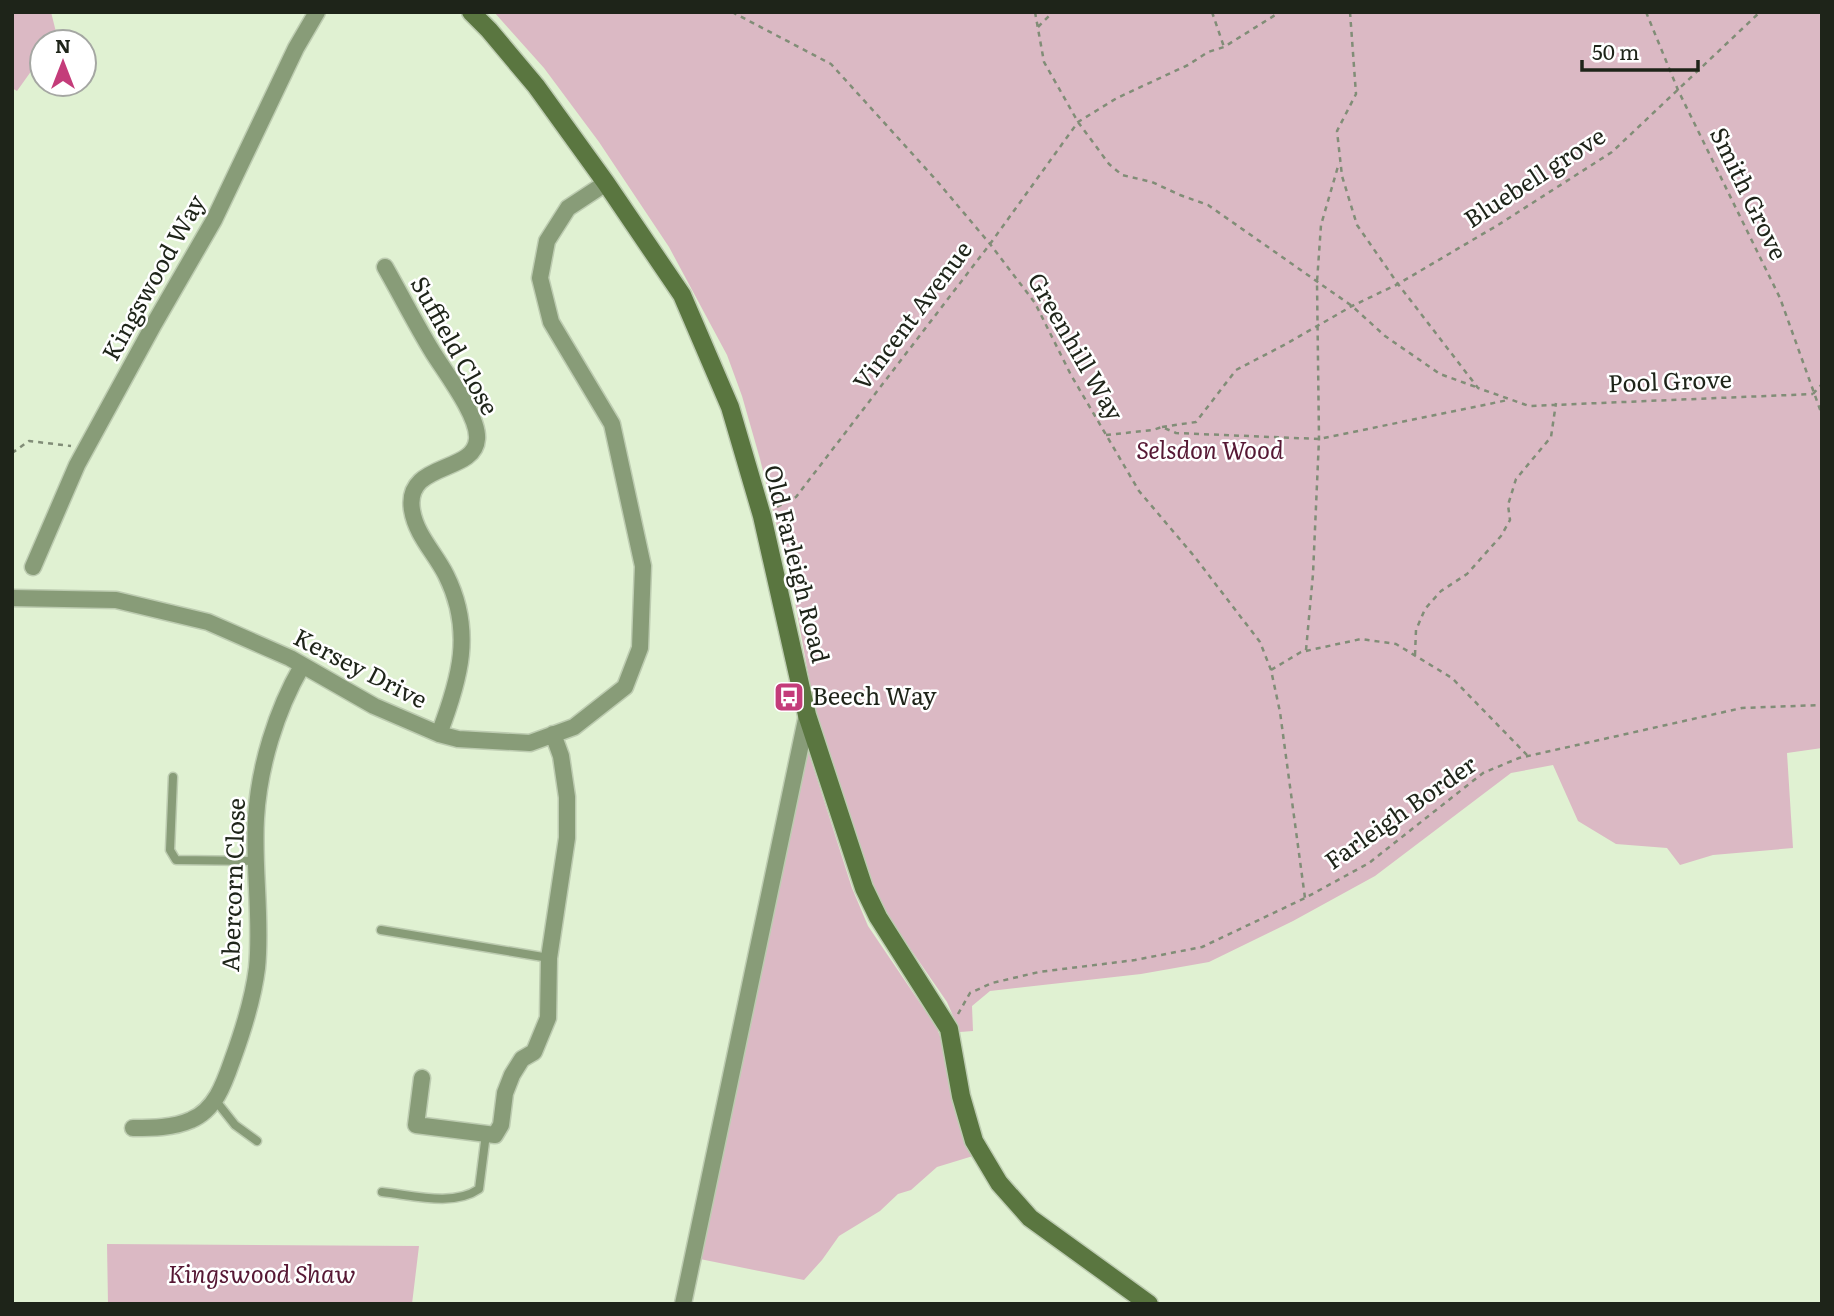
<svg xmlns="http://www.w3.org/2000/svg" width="1834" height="1316" viewBox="0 0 1834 1316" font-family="Literata,serif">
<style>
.green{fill:#dbb9c4}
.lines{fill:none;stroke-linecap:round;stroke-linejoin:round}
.lane-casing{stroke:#bdccb1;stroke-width:11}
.street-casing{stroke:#bdccb1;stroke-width:19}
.secondary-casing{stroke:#bdccb1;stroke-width:21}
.path{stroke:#818d77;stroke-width:2.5;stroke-dasharray:5 5;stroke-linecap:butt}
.lane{stroke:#889c78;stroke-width:8}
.street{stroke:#889c78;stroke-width:16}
.secondary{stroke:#5a7640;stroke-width:18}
.labels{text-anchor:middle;stroke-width:5;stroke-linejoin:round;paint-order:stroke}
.street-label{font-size:24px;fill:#1e2419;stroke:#fff}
.park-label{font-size:24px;font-style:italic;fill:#561834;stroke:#fff}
.poi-label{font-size:24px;fill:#1e2419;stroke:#fff;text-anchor:start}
</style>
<rect width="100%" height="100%" fill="#e0f1d2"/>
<path class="green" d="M12,12H51L57,36L52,42H42V56L17,91L12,88Z
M494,12H1822V748L1787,753L1793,848L1713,855L1680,865L1667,848L1616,844L1578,821L1553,765L1511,773L1375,876L1293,921L1209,962L1141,974L990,991L972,1006L973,1031L960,1032L947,1002L889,918L873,885L815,711L793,591L760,459L742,396L727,355L669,247L599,142L544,68Z
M807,747L852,888L868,926L937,1028L947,1056L973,1156L937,1167L911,1190L898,1194L880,1211L839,1236L822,1260L804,1280L700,1259Z
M107,1244L419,1246L412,1304H108Z"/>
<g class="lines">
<g class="lane-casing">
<path id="lane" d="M173,777L170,850L176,860L256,861
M381,930L549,958
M216,1101L235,1125L257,1141
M382,1192C412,1195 453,1207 479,1189L486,1134"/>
</g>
<g class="street-casing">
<path id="street" d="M385,267C401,295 415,323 432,351C444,371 479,416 477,439C475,474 404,461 412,510C416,535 435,553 446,575C474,631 460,679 439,734
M33,567L77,465L154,324L214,220L296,48L317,12
M12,598L116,600L208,622L290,658L374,706L439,734L458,739L530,743L574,727L625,687L640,648L643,566L612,424L551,322L540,278L547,241L568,208L606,183
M422,1078L416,1125L495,1135L501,1125L505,1093L512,1075L522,1059L534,1052L548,1018L549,958L567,838V797L561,756L553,734
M133,1128C152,1128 173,1128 191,1120C215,1110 224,1084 232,1061C243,1031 253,1000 257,968C262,919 253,868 256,818C259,767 276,711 302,666
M683,1304L807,715"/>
</g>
<g class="secondary-casing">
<path id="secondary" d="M471,12L489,30L536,86L606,183L682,295L730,407L762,516L807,715L864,888L878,917L949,1029L961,1096L974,1141L999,1183L1030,1218L1149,1304"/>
</g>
<path class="path" d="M732,12L831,64L937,181L990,244L1035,303L1071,375L1139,491L1194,556L1260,642L1271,670L1280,712L1305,898
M1035,12L1044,62L1078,122L1109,164L1122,175L1152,182L1180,195L1208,205L1352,306L1385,336L1440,374L1476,387
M1212,12L1224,47
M1350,12L1356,94L1337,131L1342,176L1357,225L1398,284L1478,388L1529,406L1813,394
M1646,12L1678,90L1780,298L1822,415
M1038,27L1053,12
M1813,394L1822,384
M1162,427L1196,422L1236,370L1286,344L1352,306L1398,284L1498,225L1612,152L1760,12
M1106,435L1153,430L1162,427L1176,433L1319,439L1508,400
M12,453L29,441L71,446
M777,507L796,497L990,244L1078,122L1117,98L1188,65L1208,52L1224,47L1280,12
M1306,650L1313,574L1319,439L1317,282L1321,225L1339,163
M1415,655L1416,630L1425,609L1441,591L1467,574L1501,536L1510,520L1508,505L1516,479L1551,437L1556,403
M1271,670L1301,652L1361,639L1396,644L1452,678L1527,755
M958,1014L970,993L992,983L1039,972L1135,960L1202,947L1305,898L1369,863L1483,773L1519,758L1742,708L1822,705"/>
<use href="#lane" class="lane"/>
<use href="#street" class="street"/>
<use href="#secondary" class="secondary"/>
</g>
<defs>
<g id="bus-square" transform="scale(1.575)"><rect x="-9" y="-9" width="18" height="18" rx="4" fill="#c43c7a" stroke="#fff"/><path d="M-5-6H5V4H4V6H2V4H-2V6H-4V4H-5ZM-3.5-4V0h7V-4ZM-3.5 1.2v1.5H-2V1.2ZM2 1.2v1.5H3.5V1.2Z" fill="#fff"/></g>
</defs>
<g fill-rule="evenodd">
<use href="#bus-square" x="789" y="697"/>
</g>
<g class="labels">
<g class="street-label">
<text transform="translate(1535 178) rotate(-33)" y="8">Bluebell grove</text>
<text transform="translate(1748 194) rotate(64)" y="8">Smith Grove</text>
<text transform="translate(154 278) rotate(-61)" y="8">Kingswood Way</text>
<text transform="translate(913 316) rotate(-53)" y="8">Vincent Avenue</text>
<text transform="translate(454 346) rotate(61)" y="8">Suffield Close</text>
<text transform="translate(1075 347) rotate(60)" y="8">Greenhill Way</text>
<text transform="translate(1670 382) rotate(-2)" y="8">Pool Grove</text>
<text transform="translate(796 564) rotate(76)" y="8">Old Farleigh Road</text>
<text transform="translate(360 669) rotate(27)" y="8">Kersey Drive</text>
<text transform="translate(1401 813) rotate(-35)" y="8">Farleigh Border</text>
<text transform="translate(234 885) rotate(-88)" y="8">Abercorn Close</text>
</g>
<g class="park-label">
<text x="1210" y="459">Selsdon Wood</text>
<text x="262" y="1283">Kingswood Shaw</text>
</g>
<g class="poi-label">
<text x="812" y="705">Beech Way</text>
</g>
</g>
<rect width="1834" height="1316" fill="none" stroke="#1e2419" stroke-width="28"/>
<g transform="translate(63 63)"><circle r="33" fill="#ffffff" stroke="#a5a7a3" stroke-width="2"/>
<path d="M0-5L12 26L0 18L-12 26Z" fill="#c43c7a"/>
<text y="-10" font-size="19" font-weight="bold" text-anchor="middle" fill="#1e2419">N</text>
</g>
<path d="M1582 60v10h116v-10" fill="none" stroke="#1e2419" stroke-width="3.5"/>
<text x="1592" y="60" font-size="21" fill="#1e2419" stroke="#ffffff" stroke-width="5" paint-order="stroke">50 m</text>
</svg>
